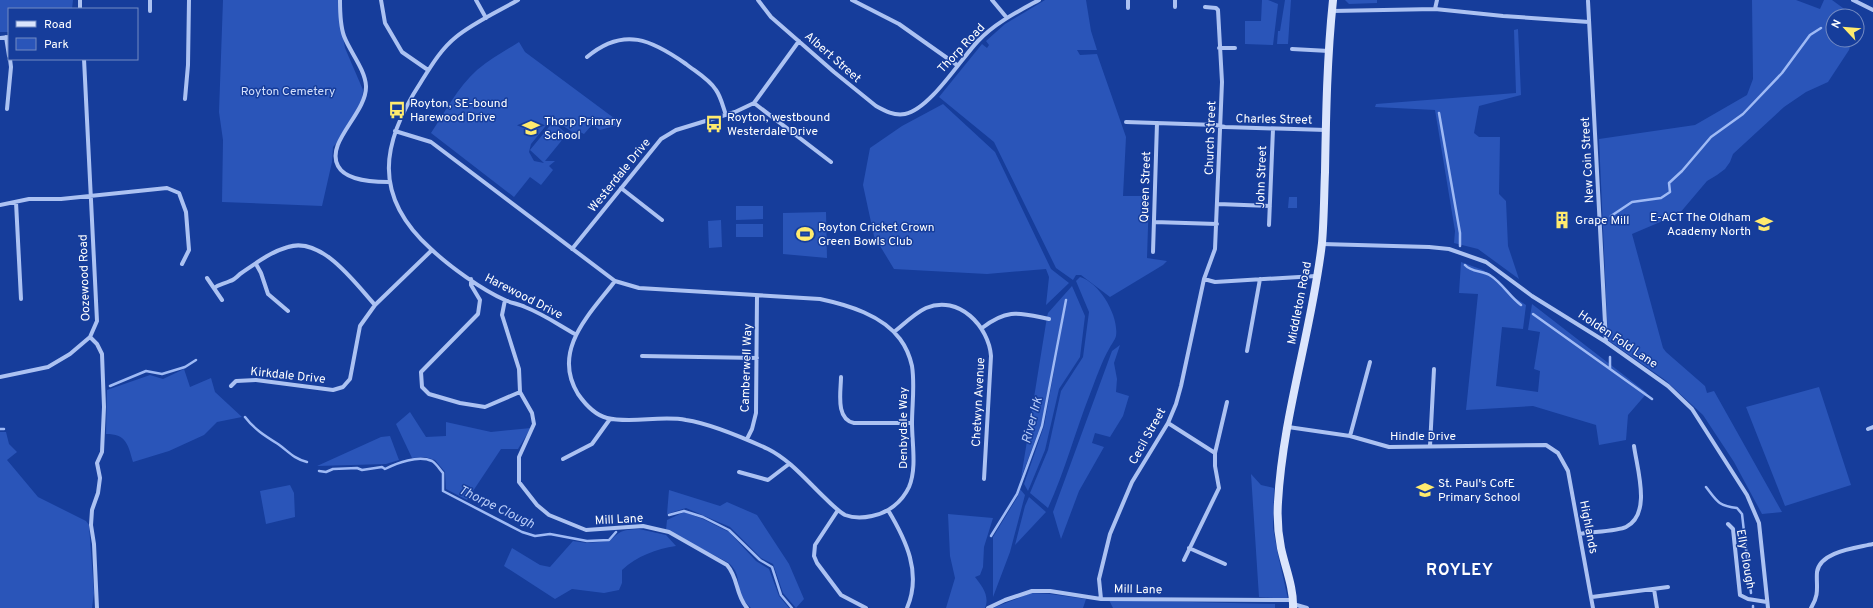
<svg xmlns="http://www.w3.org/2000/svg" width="1873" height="608" viewBox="0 0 1873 608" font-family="Overpass,sans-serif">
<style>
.green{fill:#2a55b9}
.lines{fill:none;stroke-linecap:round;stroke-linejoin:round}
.stream{stroke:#9fbaf5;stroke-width:2.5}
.minor{stroke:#acc2f2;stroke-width:4}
.secondary{stroke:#dbe5fc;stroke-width:8}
.labels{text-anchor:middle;stroke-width:3;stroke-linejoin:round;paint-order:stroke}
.street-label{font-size:12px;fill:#fff;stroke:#163d9b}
.park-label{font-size:12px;fill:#d4e0fc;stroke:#163d9b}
.poi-label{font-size:12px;fill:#fff;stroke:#163d9b;text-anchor:start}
.water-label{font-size:13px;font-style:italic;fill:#b9cdf9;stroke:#163d9b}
.district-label{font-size:16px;font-weight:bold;letter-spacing:1px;fill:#fff;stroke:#163d9b}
</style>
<rect width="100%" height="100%" fill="#163d9b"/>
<path class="green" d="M0,0H73L72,9H9V32H0Z
M223,0H339V15L345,48L363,90L362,103L344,134L333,147L332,162L322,206L222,202L223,140L219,112Z
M1045,0H1086L1091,31L1097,50H1077L1080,55L1097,54L1126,137L1123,196H1149L1147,258L1167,261L1163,265L1110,297L1081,275H1076L1073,280L1056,268L994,142L939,97L982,44L987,48L989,45L986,41L1005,24Z
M1262,0H1268L1278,4L1273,45L1245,44V21H1261Z
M1285,0H1291L1288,44H1277L1278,31H1280Z
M1345,0H1377V3L1349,4Z
M1752,0H1796L1820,9L1824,0H1832L1854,16H1833V40H1852L1849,50L1828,82L1806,92L1784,107L1733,154L1730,162L1725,169L1717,175L1707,181L1679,214L1632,234L1663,348L1666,352L1705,386L1707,393L1714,391L1782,512L1762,514L1734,462L1703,415L1665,380L1608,340L1599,139L1695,125L1747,95L1753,79Z
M1518,29L1521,95L1479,106L1474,133L1479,137H1500L1499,194L1506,201L1508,246L1519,279L1478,249L1454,243L1455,231L1435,110L1375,107L1376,104L1516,93L1514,30Z
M519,42L525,52L622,124L600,130L594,126H591L584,134L578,131L574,133L557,122H549L531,144L529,152L534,161L544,163L530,150L553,122L567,134L545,161H555L549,166L553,170L541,185L530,177L514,197L431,133C445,112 458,87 477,70C490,59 505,51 519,42Z
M943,104L995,152L1051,269L1069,283L1046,305L1049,277L1046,269L987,274L894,269L874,236L863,185L870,148L902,126Z
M1289,197H1297V208H1288Z
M736,206H763V219L736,220Z
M826,212L827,258L783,254V213Z
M721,220L722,247L709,248L708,221Z
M736,224H763V237H736Z
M1461,262L1483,270L1512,296L1526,305L1523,329L1502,327L1496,386L1538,392L1540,371L1534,369L1540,332L1528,330L1532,304L1647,393L1628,415L1626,440L1599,445L1596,425L1533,406L1466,410L1478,294L1459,293Z
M1080,277C1100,283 1119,316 1116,336C1115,340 1111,345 1109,349C1101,363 1096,379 1090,394C1075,432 1065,471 1048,508L1030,493L1048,450L1061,391L1083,357L1089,312L1076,281Z
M1072,286L1085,316L1080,357L1059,389L1045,450L1028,491L1024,484L1044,426L1067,299L1065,300L1041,425L1021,478L1047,317L1048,313Z
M1120,345L1114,363L1117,379L1116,392L1129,396L1123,416L1110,437L1095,433L1092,443L1104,447L1079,491L1061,539L1053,512L1112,351Z
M184,369L190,387L211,378L215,392L242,417L217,422L204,435L169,451L133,462C128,444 126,434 106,434L107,390L150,375L163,379Z
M1819,387L1851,485L1785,506L1746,407Z
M410,412L426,437L446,436V422L491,432L531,428L518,449H501L467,500L446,489L445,472L435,460L425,457L412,458L396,424Z
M0,432H6L9,444L17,452L7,460L38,497L86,521L89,525L94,593L92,608H0Z
M390,436L399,460L386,464L317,466L381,437Z
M1251,474L1261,485L1274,488L1273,528L1278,555L1288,599L1259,597Z
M290,485L294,493L295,517L266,524L260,491Z
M1020,489L1025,495L1010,552L993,597V537L1018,496Z
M669,490L720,506L727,502L757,515L789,564L804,599L796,608L783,593L773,564L761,558L730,527L686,508L667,514Z
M1029,497L1046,512L1015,545L1025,506Z
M684,512L703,519L729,532L756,561L769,569L779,596L789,608H751C747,604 743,600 741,595C736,581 741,575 729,563L666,530L667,520Z
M948,514L993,518L984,547L983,567L980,575L975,577C982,586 990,596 985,608H946L955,578L950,556Z
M639,529L666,535L676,546C656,549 637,556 622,570V583L619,590L604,593L572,589L555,599L504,566L512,548L540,565L550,567L573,541L587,543L610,541C620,530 624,530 639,529Z
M1031,593L1050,594L1086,599L1083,608H993Z
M1109,600L1275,604V608H1113Z"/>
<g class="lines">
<path class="stream" d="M1439,113L1460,233V246
M1611,216L1632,202L1661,198L1670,192L1669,183L1682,171L1711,137L1743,114L1782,73L1810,35L1821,28
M1465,265C1472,273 1483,270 1491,276C1502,283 1510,297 1521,305
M1533,314L1652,399
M1610,357V369
M110,386L146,371L162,374L185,367L196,360
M245,417C254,429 265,436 278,444C288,451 294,459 307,462
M0,429H4
M319,471L326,472L333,469L357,468L362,470L382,467L385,469C397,463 418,455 432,461C436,463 440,470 443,473V491L522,532L535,536L550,534L587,541L609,540L616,532
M1706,487C1717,501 1718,506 1737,508L1742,514L1751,593
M669,515L684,511L703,517L729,530L760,560L772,567L781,595L792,608
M991,536L1017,494L1042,426L1066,300
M1753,606V608"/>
<path class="minor" d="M340,0C340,11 340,25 344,36C350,52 365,69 366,86C367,113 325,142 338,166C346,181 373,182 388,182
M381,0L385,23L402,52L428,70
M476,0L486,18
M518,0C499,11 473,23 456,37C441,49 431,66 421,82C381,143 372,196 431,249C449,266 482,290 505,300C511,303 519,304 525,307C543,314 559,325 575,334
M758,0L771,17L834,72L876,106C885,111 894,116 905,114C930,109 960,60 978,41C995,23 1017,12 1039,0
M852,0L899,24L957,65
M992,0L1007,18
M1128,0V8
M1853,0L1873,10
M1588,1L1606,342
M1175,7V0
M80,9V0
M1435,9L1437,0
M150,11V0
M1332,11L1435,9L1503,16L1589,22
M6,37L9,56
M0,38L9,37
M1219,48H1235
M1292,49L1329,51
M587,57C624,26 652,40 686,64C696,72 709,79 716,90C721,97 723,107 726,115
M84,59L97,321L90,337L97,344L102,354L104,407L102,452L97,463L100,478L98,493L92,510L91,525L94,544L97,608
M185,99L188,65L189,0
M754,103L831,162
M7,109L11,67L10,59
M1126,122L1216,125L1225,127L1326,130
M395,131L431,142L615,281L639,288L820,299C848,305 882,315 900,339C906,347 910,357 912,366C915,385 912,405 912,423C912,444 917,468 909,487C902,502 888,513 872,516C863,518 853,518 845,515C838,511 831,504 825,498C807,481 790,460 768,449C744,438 712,424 686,420C661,415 631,424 607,418C595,415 585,404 578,394C551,350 590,314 615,281
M621,188L662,220
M16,202L21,299
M1218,204L1270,206
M0,205L29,199H61L167,188L179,193L186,212L189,250L182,264
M1154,222L1217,224
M1269,225L1273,129
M1322,244L1429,247L1449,249L1486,262L1532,296L1606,342L1668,386L1692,409L1747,495L1759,523L1768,608
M572,249L661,139L676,130L735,112L754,103L799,41
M1153,252L1157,123
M256,264L261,273L268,294L288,311
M207,278L222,300
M471,279V285L480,300L478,314L421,372L422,387L429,394L460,403L485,407L520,392
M1204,279L1215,282L1316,276
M214,288C219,284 224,284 230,281C234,280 237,277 240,274C255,264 270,252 288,247C322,236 355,283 375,305
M505,300L502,315L519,369L520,392L532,413L534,424L519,457V482L537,505L549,515L586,530L643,526L669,532L727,565C739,579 735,594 747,608
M982,328C1008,308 1019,313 1049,319
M894,332C904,324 915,313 926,308C959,294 989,327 991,356L984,479
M1247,351L1260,279
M642,356L757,358
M0,377L48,367L70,354L90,337
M841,377C841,391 835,419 854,423H912
M231,386L236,381L256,380L333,390L343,387L350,379L360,326L375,305L432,250
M1168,423L1215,453
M1288,427L1350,436L1389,447L1546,445L1558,453L1568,471L1593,608
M1868,429L1873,427
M1350,436L1370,362
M747,439L752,429L756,413L757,296
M1430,446L1434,369
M563,459L592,444L610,419
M739,472L768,480L789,464
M838,510L815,545L814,556L817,563L841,595L866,608
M888,510C906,540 922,573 907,608
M1728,524L1733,529L1740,595L1748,599L1767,602
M1580,534C1591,532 1618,531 1626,527C1652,514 1637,469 1634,446
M1189,548L1225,564
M1184,560L1219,488L1215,466V453L1227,402
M1654,589L1657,608
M1592,597L1668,587
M1101,599L1099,579L1110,534L1132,482L1168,423L1176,404L1181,386L1204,279L1215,249L1222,82L1218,10L1216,8L1205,7
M1293,604L1307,608
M988,608L1005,600L1032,591H1050L1101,599L1292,600
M1811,608C1820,594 1816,586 1817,572C1820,551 1857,548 1873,544"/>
<path class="secondary" d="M1293,608C1294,588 1285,567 1281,548C1278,533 1277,517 1278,502C1283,414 1312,330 1322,243C1324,220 1324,196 1325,172C1326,115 1327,57 1333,0"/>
</g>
<defs>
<g id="bus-bare" transform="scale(1.38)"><path d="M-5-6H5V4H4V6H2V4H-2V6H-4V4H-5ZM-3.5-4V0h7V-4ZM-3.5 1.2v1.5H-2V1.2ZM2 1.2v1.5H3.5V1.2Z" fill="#ffeb6e" stroke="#163d9b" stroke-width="2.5" paint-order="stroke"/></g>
<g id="school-bare" transform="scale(1.38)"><path d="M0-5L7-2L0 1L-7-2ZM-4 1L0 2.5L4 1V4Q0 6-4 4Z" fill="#ffeb6e" stroke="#163d9b" stroke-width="2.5" paint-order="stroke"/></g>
<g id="building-bare" transform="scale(1.38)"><path d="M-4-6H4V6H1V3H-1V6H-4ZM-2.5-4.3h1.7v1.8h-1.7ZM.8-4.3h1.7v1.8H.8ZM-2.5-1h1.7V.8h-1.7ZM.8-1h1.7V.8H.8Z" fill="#ffeb6e" stroke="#163d9b" stroke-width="2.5" paint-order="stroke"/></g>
<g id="stadium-bare" transform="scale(1.38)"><path d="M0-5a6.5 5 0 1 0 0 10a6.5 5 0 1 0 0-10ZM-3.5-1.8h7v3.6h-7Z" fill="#ffeb6e" stroke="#163d9b" stroke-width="2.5" paint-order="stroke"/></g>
</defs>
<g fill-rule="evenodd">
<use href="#bus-bare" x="397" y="110"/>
<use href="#bus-bare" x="714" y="124"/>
<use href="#school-bare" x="531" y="128"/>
<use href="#building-bare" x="1562" y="220"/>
<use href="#school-bare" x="1764" y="224"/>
<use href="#stadium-bare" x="805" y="234"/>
<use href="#school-bare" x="1425" y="490"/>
</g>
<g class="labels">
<g class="street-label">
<text transform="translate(961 48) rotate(-47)" y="4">Thorp Road</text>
<text transform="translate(833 57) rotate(41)" y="4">Albert Street</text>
<text transform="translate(1274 119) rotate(1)" y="4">Charles Street</text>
<text transform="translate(1210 138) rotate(-88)" y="4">Church Street</text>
<text transform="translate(1587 160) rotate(-93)" y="4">New Coin Street</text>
<text transform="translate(619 175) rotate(-51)" y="4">Westerdale Drive</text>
<text transform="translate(1261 177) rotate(-88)" y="4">John Street</text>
<text transform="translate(1145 187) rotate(-88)" y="4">Queen Street</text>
<text transform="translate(84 278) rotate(-92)" y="4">Oozewood Road</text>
<text transform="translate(524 296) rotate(27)" y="4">Harewood Drive</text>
<text transform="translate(1299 303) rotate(-79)" y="4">Middleton Road</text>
<text transform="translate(1618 339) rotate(34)" y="4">Holden Fold Lane</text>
<text transform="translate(746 368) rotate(-88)" y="4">Camberwell Way</text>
<text transform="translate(288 375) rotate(6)" y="4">Kirkdale Drive</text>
<text transform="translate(978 402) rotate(-87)" y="4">Chetwyn Avenue</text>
<text transform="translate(903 428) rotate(-90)" y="4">Denbydale Way</text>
<text transform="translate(1147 436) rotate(-61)" y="4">Cecil Street</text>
<text x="1423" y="440">Hindle Drive</text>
<text transform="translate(619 519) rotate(-3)" y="4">Mill Lane</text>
<text transform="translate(1589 527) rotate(79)" y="4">Highlands</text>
<text transform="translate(1746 559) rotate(80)" y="4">Elly Clough</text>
<text transform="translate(1138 589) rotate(1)" y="4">Mill Lane</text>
</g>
<g class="park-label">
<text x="288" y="95">Royton Cemetery</text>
</g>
<g class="poi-label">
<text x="410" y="107">Royton, SE-bound<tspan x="410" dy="14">Harewood Drive</tspan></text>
<text x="727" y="121">Royton, westbound<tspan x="727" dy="14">Westerdale Drive</tspan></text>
<text x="544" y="125">Thorp Primary<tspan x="544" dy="14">School</tspan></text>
<text x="1751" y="221" text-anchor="end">E-ACT The Oldham<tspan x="1751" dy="14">Academy North</tspan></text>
<text x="1575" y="224">Grape Mill</text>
<text x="818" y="231">Royton Cricket Crown<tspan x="818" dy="14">Green Bowls Club</tspan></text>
<text x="1438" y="487">St. Paul's CofE<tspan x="1438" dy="14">Primary School</tspan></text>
</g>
<g class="water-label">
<text transform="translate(1031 420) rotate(-75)" y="5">River Irk</text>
<text transform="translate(497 506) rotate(26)" y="5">Thorpe Clough</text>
</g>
<g class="district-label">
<text x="1460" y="575">ROYLEY</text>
</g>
</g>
<rect x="8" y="8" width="130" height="52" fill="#163d9b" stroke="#738bc3"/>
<rect x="16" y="21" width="20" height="6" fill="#dbe5fc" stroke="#738bc3"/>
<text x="44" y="28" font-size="12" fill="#ffffff">Road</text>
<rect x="16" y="38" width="20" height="12" fill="#2a55b9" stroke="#738bc3"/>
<text x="44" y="48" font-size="12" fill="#ffffff">Park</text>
<g transform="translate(1845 28) rotate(296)"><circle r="19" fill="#163d9b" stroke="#738bc3"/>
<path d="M0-3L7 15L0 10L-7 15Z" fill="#ffeb6e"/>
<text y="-6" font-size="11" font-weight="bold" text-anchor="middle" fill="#ffffff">N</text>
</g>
</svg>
